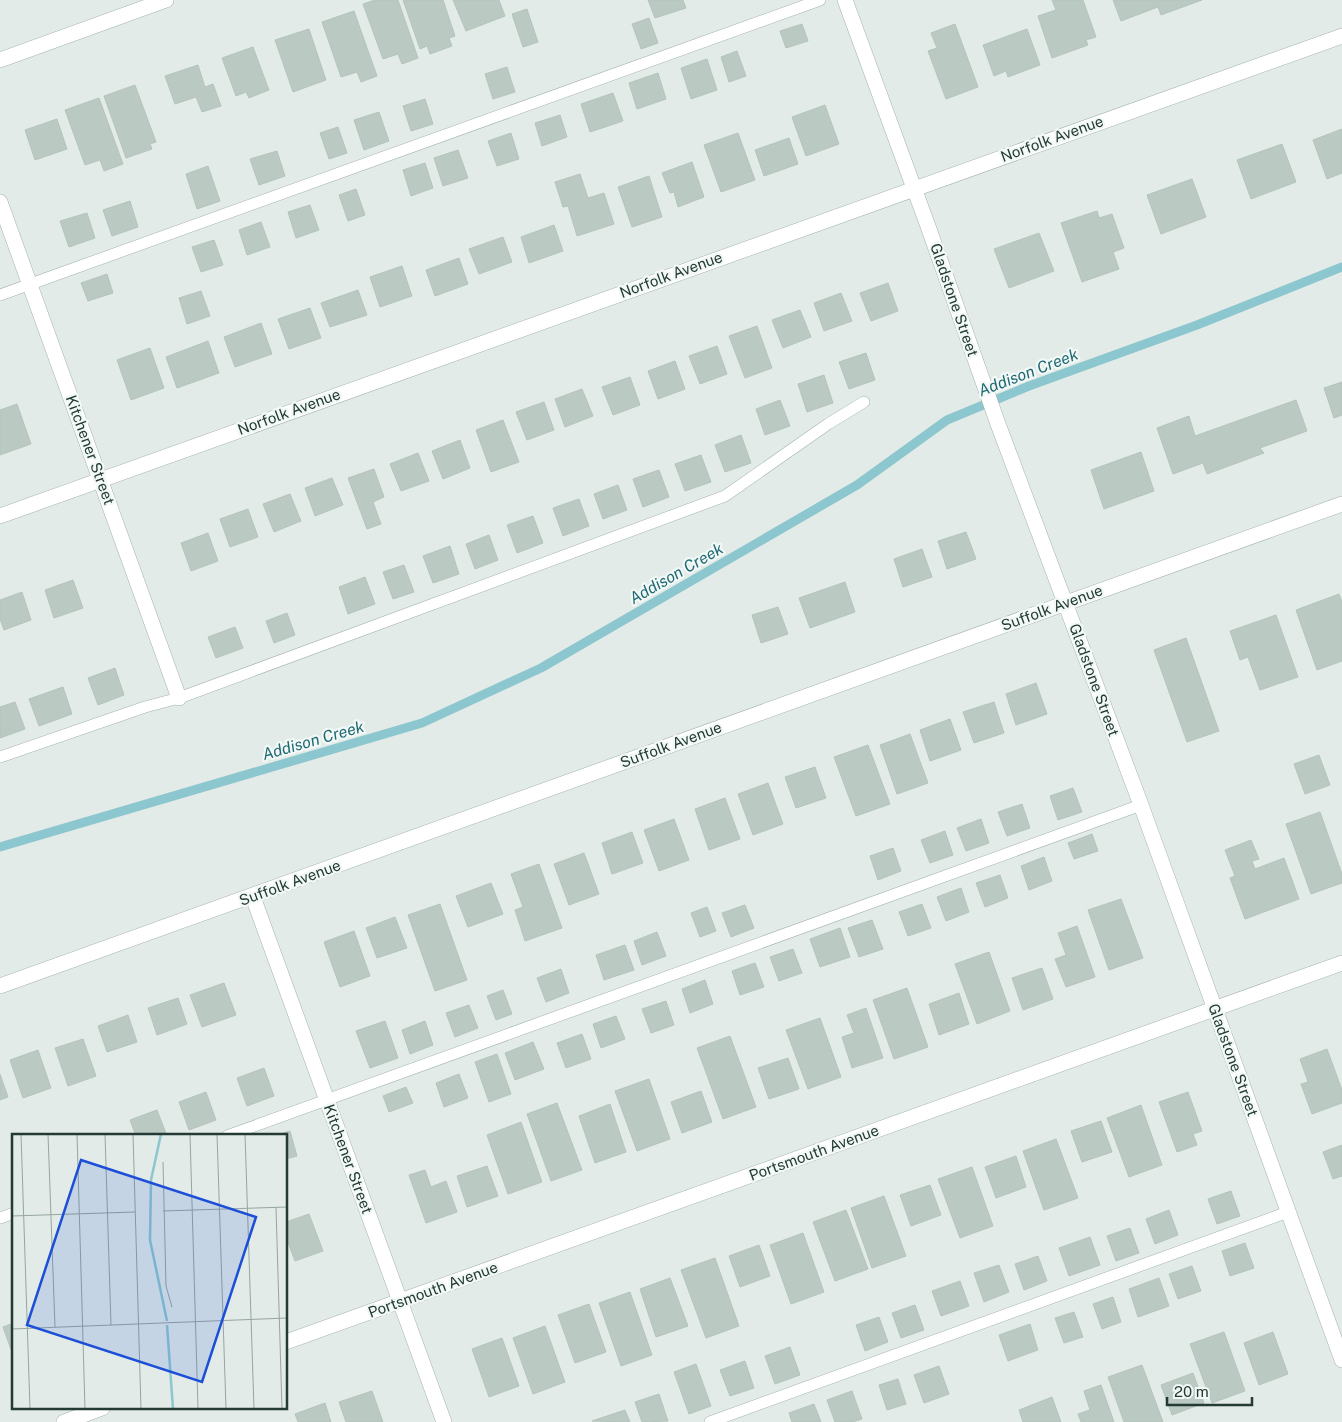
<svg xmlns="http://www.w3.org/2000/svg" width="1342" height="1422" viewBox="0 0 1342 1422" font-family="'Public Sans',sans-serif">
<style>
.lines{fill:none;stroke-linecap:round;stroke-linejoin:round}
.stream{stroke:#8cc6ce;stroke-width:9}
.building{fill:#bac9c2;stroke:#b4c4bd}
.lane-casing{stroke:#a5b3ae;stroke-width:12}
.street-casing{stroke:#a5b3ae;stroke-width:16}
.lane{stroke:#fff;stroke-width:11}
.street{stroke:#fff;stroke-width:15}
.labels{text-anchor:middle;stroke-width:4.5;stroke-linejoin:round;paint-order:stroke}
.street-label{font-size:15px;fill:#233b34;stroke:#f2f8f5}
.water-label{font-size:16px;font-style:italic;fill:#1f6974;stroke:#f2f8f5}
.inset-river{fill:none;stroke:#8cc6ce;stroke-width:2.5}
.inset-road{fill:none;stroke:#96a59f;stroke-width:1}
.view{fill:#1d4ed8;fill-opacity:0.15;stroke:#1d4ed8;stroke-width:2.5}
.inset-edge{fill:none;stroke:#233b34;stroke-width:2.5}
</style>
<rect width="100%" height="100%" fill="#e2ebe7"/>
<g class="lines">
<path class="stream" d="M0,847L422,723L541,668L857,485L947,420L1029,386L1197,325L1342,267"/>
</g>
<path class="building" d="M375,0H398L418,58L402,64L398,54L383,59L363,4Z
M403,0H443L455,36L449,38L452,46L430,54L427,46L420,49Z
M453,0H499L505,16L466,31Z
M648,0H683L686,8L655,18Z
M1052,0H1083L1096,37L1086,40L1088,45L1052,58L1038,16L1056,10Z
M1113,0H1202L1161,15L1158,7L1121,21Z
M527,9L538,42L523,47L512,14Z
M354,11L377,76L361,82L357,72L341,77L322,22Z
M649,18L658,43L641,49L632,24Z
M802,24L808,41L786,48L780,31Z
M955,24L978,87L946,99L928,51L937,48L931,33Z
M309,29L326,80L293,92L275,40Z
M1027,29L1040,65L1008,77L1006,71L994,76L983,45Z
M253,47L269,90L249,98L246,92L236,96L222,58Z
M737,51L746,76L729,82L721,57Z
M707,59L717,90L691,99L681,68Z
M198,65L205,87L213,84L221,106L202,112L196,97L175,104L165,76Z
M507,67L515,92L493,99L485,74Z
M658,73L666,99L637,109L629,83Z
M135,85L156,142L150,144L152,149L126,158L104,96Z
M613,93L623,121L590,132L581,104Z
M99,98L123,164L104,171L100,160L85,165L65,110Z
M425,99L433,124L411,131L403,106Z
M825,105L839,144L806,156L792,117Z
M379,112L389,141L364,150L354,120Z
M560,115L567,137L542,146L535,123Z
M57,119L67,149L35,160L25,130Z
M338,127L347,153L329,159L320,133Z
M1342,129V173L1327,179L1313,140Z
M511,133L519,159L497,166L488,141Z
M738,133L755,180L721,192L704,145Z
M789,138L798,164L764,176L755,150Z
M1282,144L1296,182L1251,199L1237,160Z
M458,150L468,178L443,186L434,158Z
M277,151L285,176L259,185L250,159Z
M692,162L704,197L678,207L674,192L670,193L662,173Z
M425,163L433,188L411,196L403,170Z
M208,166L220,201L197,209L186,174Z
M580,174L588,198L604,193L614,224L577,236L568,206L563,207L555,182Z
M649,176L662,217L632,227L618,187Z
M1192,179L1206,217L1161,234L1147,195Z
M356,189L365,215L348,221L339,195Z
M130,201L138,227L112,236L103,210Z
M310,205L319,230L296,238L288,212Z
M1097,211L1099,218L1112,214L1124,248L1113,252L1119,269L1082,282L1061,223Z
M87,213L95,238L69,247L60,221Z
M261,222L270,247L247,255L239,230Z
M554,225L563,251L529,263L521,237Z
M1039,233L1054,271L1009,288L994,249Z
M503,237L512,262L479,274L469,249Z
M214,240L223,265L201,272L192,247Z
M459,258L468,284L435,296L426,270Z
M402,266L412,296L380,307L370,277Z
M107,274L113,293L88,301L81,283Z
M888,283L898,311L871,321L860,293Z
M358,290L367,315L330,327L321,303Z
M201,291L210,316L187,324L179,298Z
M841,293L852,321L824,331L814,303Z
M310,308L321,338L289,349L278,319Z
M800,310L811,337L783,348L772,320Z
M261,323L272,354L235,367L224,337Z
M757,326L772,368L745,378L729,336Z
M208,341L219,373L177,388L166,357Z
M717,346L727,374L700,384L689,356Z
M150,348L164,388L131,400L117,360Z
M866,353L875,380L849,389L839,362Z
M675,361L685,389L658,399L648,371Z
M824,375L833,403L807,412L798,384Z
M630,377L640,405L613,415L602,387Z
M1342,382V415L1334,418L1324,388Z
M582,389L593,416L565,427L555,399Z
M780,400L790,426L765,435L756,409Z
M1296,400L1307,431L1260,448L1264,453L1207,474L1203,463L1173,474L1157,428L1189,416L1195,436Z
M544,402L554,430L527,440L516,412Z
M17,404L31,444L0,455V410Z
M503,420L519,462L491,472L476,430Z
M741,435L751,463L725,472L715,445Z
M460,440L470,468L443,479L432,451Z
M1141,452L1154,491L1104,509L1091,470Z
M418,453L429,481L401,491L390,464Z
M701,455L711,482L685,491L675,464Z
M374,469L384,497L373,502L381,524L367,529L348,478Z
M659,470L669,497L643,507L633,479Z
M332,478L343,505L315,516L305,488Z
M618,485L627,510L603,519L594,494Z
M290,494L301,521L274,532L263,504Z
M579,499L589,526L563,536L553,508Z
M248,509L258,537L230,547L220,519Z
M533,516L543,543L517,553L507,525Z
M966,532L976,559L947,569L938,541Z
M208,533L218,561L191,571L181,543Z
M489,535L498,560L475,569L466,544Z
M450,546L459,574L433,583L423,556Z
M922,549L932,577L903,587L894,559Z
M404,565L414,592L393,599L383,572Z
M365,577L375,604L348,614L339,587Z
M73,580L83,608L54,618L45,590Z
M845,582L855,612L810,628L799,598Z
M22,592L31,620L4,630L0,619V600Z
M1339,594L1342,602V661L1317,670L1296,610Z
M778,607L788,634L761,643L752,615Z
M287,613L295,635L274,643L266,621Z
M1276,615L1298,677L1260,690L1248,657L1240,660L1230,631Z
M235,627L243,648L216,658L208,637Z
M1186,638L1219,731L1187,742L1154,650Z
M115,668L124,695L98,705L88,678Z
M1036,683L1047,714L1016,725L1006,694Z
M63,687L72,714L39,726L29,699Z
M15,702L25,729L0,738V707Z
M994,702L1004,733L974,743L963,712Z
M950,719L961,750L930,761L920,730Z
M910,734L928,783L897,794L880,745Z
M868,745L890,804L856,816L834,757Z
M1319,755L1330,785L1305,794L1294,764Z
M815,767L826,798L796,808L785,777Z
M768,783L783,824L753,835L738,794Z
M1073,788L1082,812L1058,820L1050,796Z
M725,798L740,839L709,850L695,809Z
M1022,804L1030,828L1007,836L998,812Z
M1320,812L1342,874V883L1311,894L1286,824Z
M674,819L689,860L659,871L644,830Z
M981,819L989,843L966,851L957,828Z
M945,831L953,855L930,863L921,840Z
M632,832L643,863L612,874L602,843Z
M1092,834L1098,851L1074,859L1068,843Z
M1251,840L1259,859L1252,861L1255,869L1284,858L1299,899L1245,919L1230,878L1235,876L1225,850Z
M893,848L901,871L878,880L870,856Z
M584,853L599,894L569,905L554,864Z
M1044,857L1052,881L1029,890L1021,866Z
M539,864L562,928L525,941L515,910L523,907L511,874Z
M1000,875L1008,898L985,907L976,883Z
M491,883L503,914L468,927L456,896Z
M961,888L969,912L946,921L937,897Z
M1121,899L1143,958L1109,970L1088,910Z
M440,904L467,980L435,991L408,915Z
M922,904L931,928L908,936L899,912Z
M745,905L754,928L731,937L722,913Z
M707,907L716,931L700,937L691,913Z
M395,917L407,948L377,958L366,928Z
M872,920L883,949L859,957L848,928Z
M1077,926L1095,977L1066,987L1055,959L1066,955L1058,933Z
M840,928L850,957L820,967L810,939Z
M354,931L370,976L340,987L324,942Z
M657,932L666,956L642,965L634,941Z
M625,945L634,970L604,980L596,955Z
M793,949L802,973L779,981L770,957Z
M989,952L1010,1011L977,1024L955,964Z
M755,963L764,987L740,995L732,971Z
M1042,968L1053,999L1023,1010L1012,978Z
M561,969L569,993L546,1002L537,978Z
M705,980L713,1004L690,1013L682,989Z
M224,983L236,1015L202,1027L190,995Z
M907,988L928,1047L894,1059L873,1000Z
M503,990L512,1014L496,1020L487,996Z
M959,993L969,1024L939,1035L929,1004Z
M178,998L187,1024L157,1035L148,1008Z
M666,1001L674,1025L651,1033L642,1009Z
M469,1005L478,1028L455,1037L446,1013Z
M866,1008L883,1058L852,1068L842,1037L854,1033L847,1015Z
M128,1015L137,1042L107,1052L98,1026Z
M616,1016L625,1039L601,1048L593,1024Z
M820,1018L841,1077L808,1089L786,1030Z
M385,1021L398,1058L370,1068L356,1031Z
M425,1021L433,1045L410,1054L402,1030Z
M582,1034L591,1059L566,1068L557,1043Z
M730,1036L756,1107L723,1119L697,1048Z
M83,1039L96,1076L68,1086L55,1048Z
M533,1042L544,1069L515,1080L505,1053Z
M1327,1049L1342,1090V1103L1312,1114L1301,1084L1308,1082L1300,1059Z
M38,1050L51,1088L23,1098L10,1060Z
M497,1054L511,1094L489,1102L475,1062Z
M788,1058L799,1089L769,1099L758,1068Z
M264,1068L274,1096L247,1106L237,1078Z
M0,1074L8,1097L0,1100Z
M459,1074L468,1098L444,1107L436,1083Z
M649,1079L670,1139L637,1151L615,1091Z
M406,1087L413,1103L389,1112L383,1096Z
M701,1091L712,1122L682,1133L671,1102Z
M206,1092L216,1120L189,1130L179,1102Z
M1188,1092L1202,1131L1193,1134L1197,1145L1177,1152L1159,1102Z
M557,1103L582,1170L551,1181L527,1114Z
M610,1104L626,1152L595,1163L579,1116Z
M1141,1105L1162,1165L1129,1177L1107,1118Z
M157,1110L167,1136H136L130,1120Z
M1101,1121L1112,1152L1082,1162L1071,1131Z
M521,1122L542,1182L508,1194L487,1135Z
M290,1131L297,1156L286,1159V1136H273Z
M1056,1139L1078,1198L1044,1210L1023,1151Z
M1342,1145V1176L1333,1179L1323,1152Z
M1016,1156L1026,1187L996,1198L985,1167Z
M487,1166L498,1196L467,1207L457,1176Z
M972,1167L993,1226L960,1238L938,1179Z
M425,1170L431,1187L446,1181L457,1212L426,1223L409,1175Z
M930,1185L941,1215L911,1226L900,1195Z
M1231,1191L1240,1216L1217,1224L1208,1199Z
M884,1196L906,1256L872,1268L851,1208Z
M846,1210L868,1269L835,1281L813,1222Z
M1169,1210L1178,1235L1155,1244L1146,1219Z
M309,1214L323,1251L295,1261L286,1237V1222Z
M1130,1228L1139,1253L1116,1261L1107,1236Z
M803,1233L824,1292L791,1304L770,1245Z
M1090,1237L1100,1265L1069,1276L1059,1248Z
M1245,1243L1254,1268L1230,1276L1222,1251Z
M759,1245L770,1276L740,1287L729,1256Z
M1038,1256L1047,1281L1024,1290L1015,1264Z
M715,1258L739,1326L706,1338L681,1270Z
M999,1265L1009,1292L984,1302L974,1273Z
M1192,1266L1201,1291L1178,1299L1169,1274Z
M670,1278L688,1326L656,1337L640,1289Z
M1159,1278L1169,1306L1138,1317L1129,1289Z
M960,1281L969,1306L941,1316L932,1291Z
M630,1292L652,1355L621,1366L599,1303Z
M1113,1297L1121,1322L1102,1329L1093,1304Z
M589,1304L606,1352L575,1363L558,1315Z
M915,1305L924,1330L901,1338L892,1313Z
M1074,1312L1083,1337L1064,1343L1055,1318Z
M879,1317L888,1342L865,1351L856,1325Z
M14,1323V1358L3,1327Z
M1030,1324L1038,1350L1008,1361L999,1335Z
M545,1326L565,1382L533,1394L513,1338Z
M1224,1332L1245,1391L1212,1403L1190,1344Z
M1273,1332L1288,1374L1259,1385L1244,1343Z
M502,1338L519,1386L489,1397L472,1349Z
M790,1347L800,1375L775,1384L765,1356Z
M745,1361L754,1388L730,1396L720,1370Z
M696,1364L711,1406L689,1414L674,1372Z
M1142,1365L1163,1422H1124L1108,1377Z
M939,1366L949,1394L924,1403L914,1375Z
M1193,1373L1204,1403L1172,1415L1161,1385Z
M898,1379L906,1404L887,1410L879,1385Z
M1101,1385L1114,1422H1081L1078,1414L1090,1410L1084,1391Z
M372,1391L383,1422H346L339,1402Z
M852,1391L862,1419L853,1422H835L827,1400Z
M659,1394L668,1421L642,1422L635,1402Z
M1052,1397L1061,1422H1023L1019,1410Z
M325,1403L331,1422H298L295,1414Z
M814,1404L821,1422H792L789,1413Z
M625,1410L630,1422L592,1421Z"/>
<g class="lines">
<g class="lane-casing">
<path id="lane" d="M0,295L820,0
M0,757L145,707L179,698L725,496L828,424L864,402
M227,1136L1141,805
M0,1218L14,1213
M710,1422L1288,1212"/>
</g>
<g class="street-casing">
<path id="street" d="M845,0L929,229L998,424L1141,805L1342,1360
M0,60L166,0
M0,202L179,698
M0,516L1342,36
M253,897L444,1422
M0,986L1342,504
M286,1342L1342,963
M64,1422L102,1408"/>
</g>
<use href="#lane" class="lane"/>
<use href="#street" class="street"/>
</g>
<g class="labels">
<g class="street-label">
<text transform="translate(1052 139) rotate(-20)" y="5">Norfolk Avenue</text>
<text transform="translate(671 275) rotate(-20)" y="5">Norfolk Avenue</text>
<text transform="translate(954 300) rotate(71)" y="5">Gladstone Street</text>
<text transform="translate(289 412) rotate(-20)" y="5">Norfolk Avenue</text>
<text transform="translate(90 450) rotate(70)" y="5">Kitchener Street</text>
<text transform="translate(1052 608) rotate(-20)" y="5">Suffolk Avenue</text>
<text transform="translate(1094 680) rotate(70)" y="5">Gladstone Street</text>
<text transform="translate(671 745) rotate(-20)" y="5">Suffolk Avenue</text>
<text transform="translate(290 883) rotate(-20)" y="5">Suffolk Avenue</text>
<text transform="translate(1233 1060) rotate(70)" y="5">Gladstone Street</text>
<text transform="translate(814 1153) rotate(-20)" y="5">Portsmouth Avenue</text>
<text transform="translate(348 1159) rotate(70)" y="5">Kitchener Street</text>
<text transform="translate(433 1290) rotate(-20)" y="5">Portsmouth Avenue</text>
</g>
<g class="water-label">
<text transform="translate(1028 372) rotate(-21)" y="6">Addison Creek</text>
<text transform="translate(676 573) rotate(-30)" y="6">Addison Creek</text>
<text transform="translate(313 740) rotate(-16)" y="6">Addison Creek</text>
</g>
</g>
<g transform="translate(12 1134)">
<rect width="275" height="275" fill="#e2ebe7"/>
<path class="inset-river" d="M149,0L139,46L138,106L155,187M155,191L161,275"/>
<path class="inset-road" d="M9,0L18,275M36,0L43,193M65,0L73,275M93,0L99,191M121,0L129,275M178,0L186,275M205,0L214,275M233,0L242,275M151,28L154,152L160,173M264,73L270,275M151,77L275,73M0,82L123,78M0,195L275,184"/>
<path class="view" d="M69,26L244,83L190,248L15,191Z"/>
<rect width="275" height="275" class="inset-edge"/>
</g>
<path d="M1167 1397v8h85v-8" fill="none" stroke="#233b34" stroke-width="2.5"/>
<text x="1174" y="1397" font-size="15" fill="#233b34" stroke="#f2f8f5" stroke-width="4" paint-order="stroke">20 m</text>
</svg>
